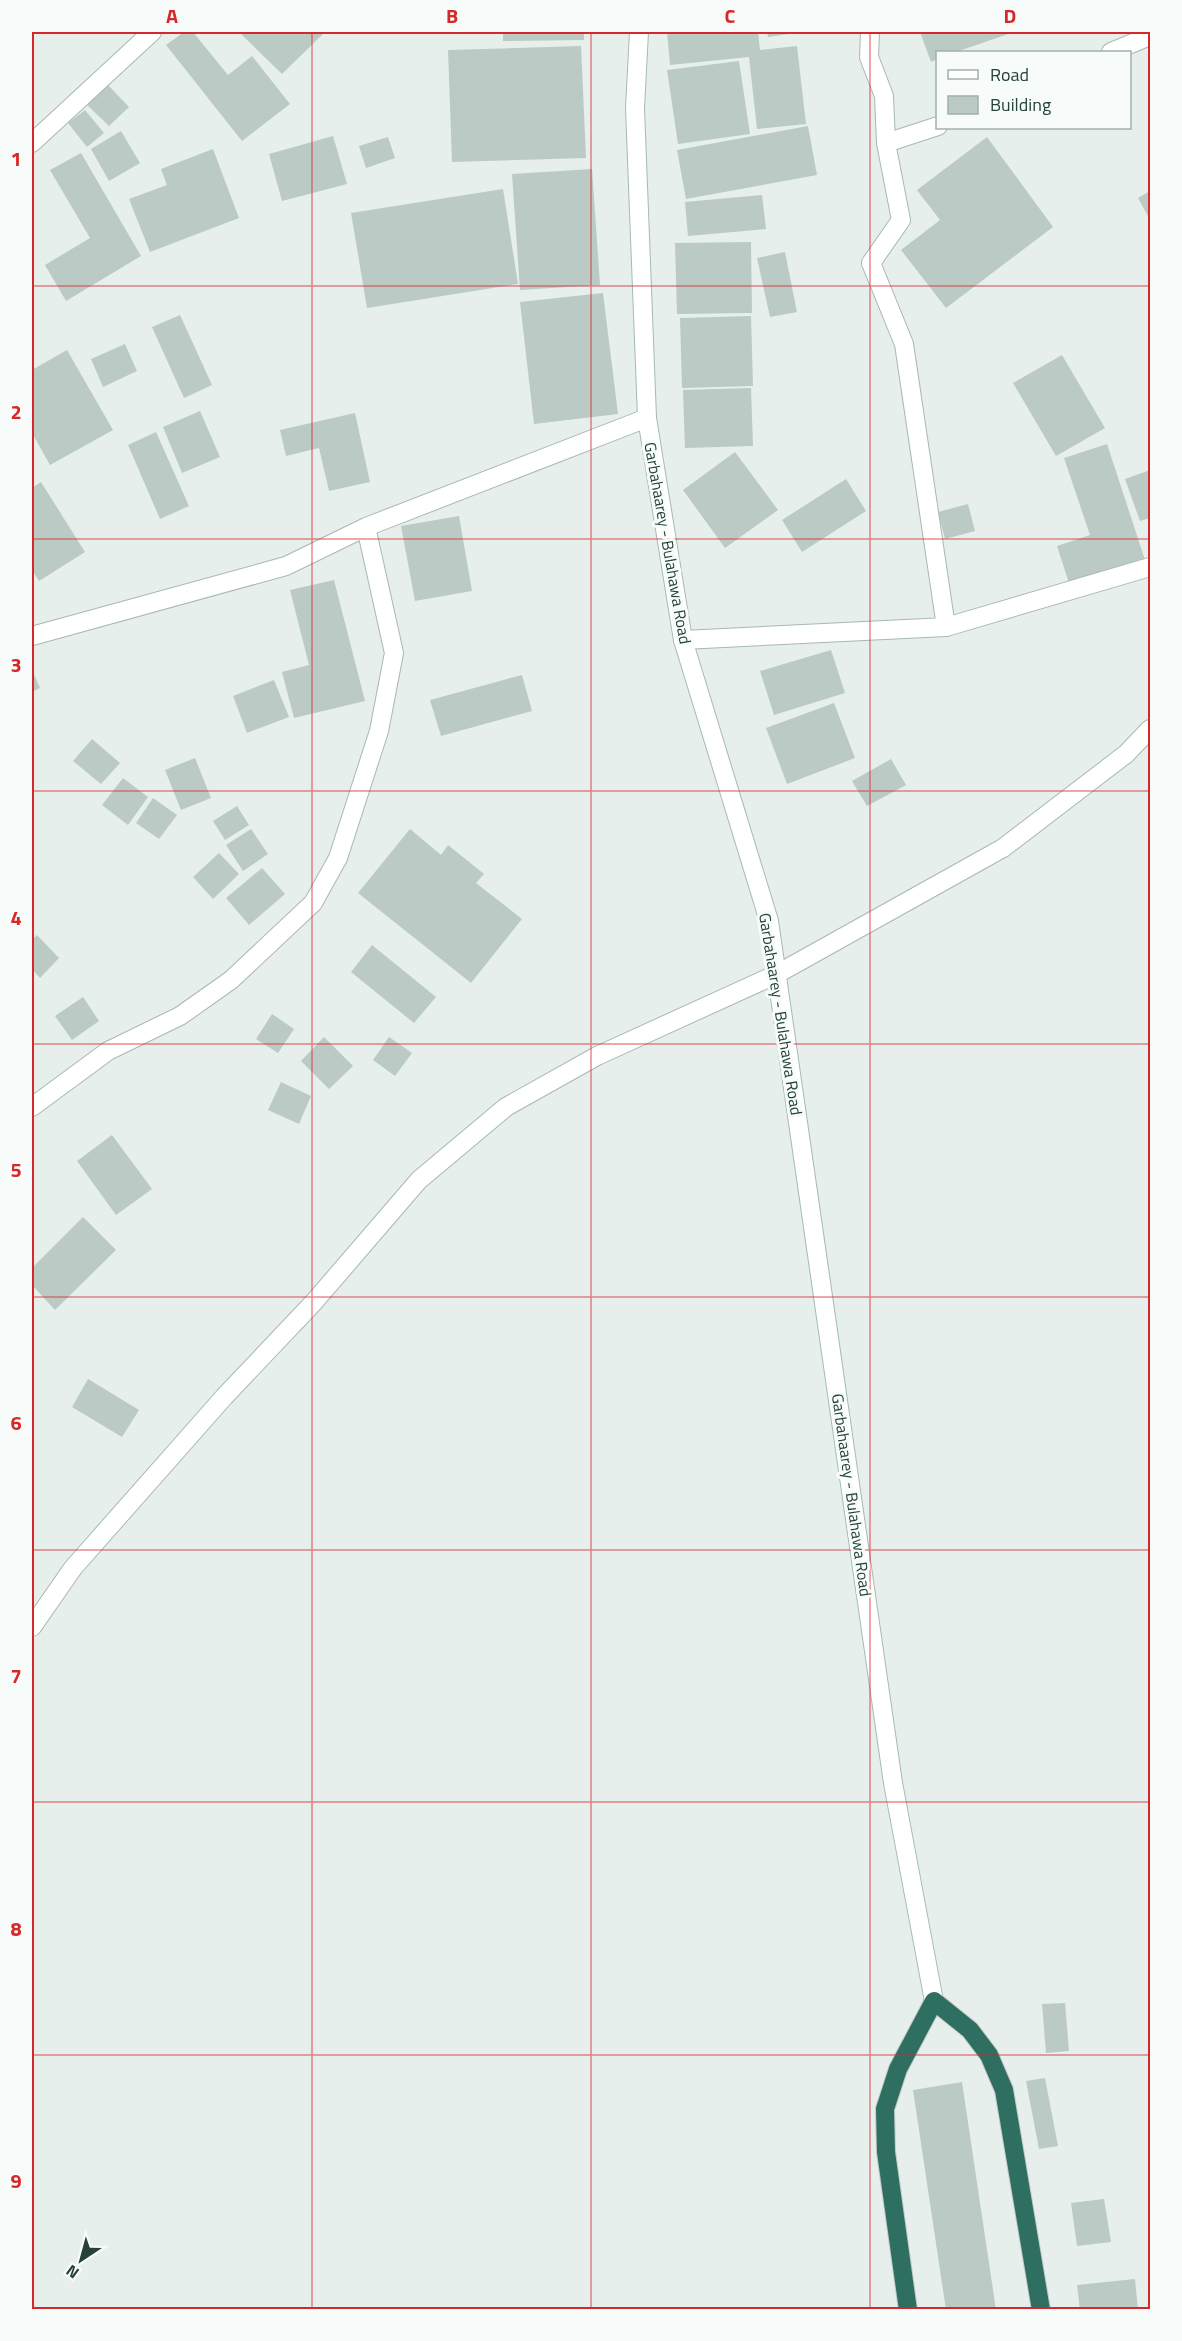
<svg xmlns="http://www.w3.org/2000/svg" width="1182" height="2341" viewBox="0 0 1182 2341" font-family="'Titillium Web',sans-serif">
<style>
.building{fill:#bbcac4}
.lines{fill:none;stroke-linecap:round;stroke-linejoin:round}
.street-casing{stroke:#a8b8b2;stroke-width:20}
.secondary-casing{stroke:#a4bbb3;stroke-width:20}
.highway-casing{stroke:#c2cac8;stroke-width:20}
.street{stroke:#fff;stroke-width:18}
.secondary{stroke:#fff;stroke-width:18}
.highway{stroke:#2f6f62;stroke-width:18}
.grid{fill:none;stroke:#d62828;stroke-width:1.5;stroke-opacity:0.55}
.labels{text-anchor:middle;stroke-width:6;stroke-linejoin:round;paint-order:stroke}
.street-label{font-size:16px;fill:#24423a;stroke:#f7fbf9}
.neatline{fill:none;stroke:#d62828;stroke-width:2}
.grid-label{font-size:20px;text-anchor:middle;font-weight:bold;fill:#d62828}
</style>
<rect width="100%" height="100%" fill="#e6efeb"/>
<path class="building" d="M184,32H193L228,75L252,56L290,104L242,141L166,45Z
M239,32H325L282,74Z
M503,32H584V40L503,41Z
M667,32H758L760,50L797,46L806,124L757,129L749,57L670,65Z
M767,32H795V33L768,37Z
M920,32H1014L956,52H938V59L931,62Z
M581,46L586,158L452,162L448,50Z
M739,61L750,134L678,144L667,70Z
M108,85L129,107L109,126L87,105Z
M85,110L104,133L87,147L68,123Z
M808,126L817,175L686,199L677,150Z
M121,131L140,163L109,181L91,149Z
M333,136L347,184L282,201L269,154Z
M388,137L395,158L366,168L359,146Z
M987,137L1053,227L946,308L901,250L940,220L917,190Z
M213,149L239,218L150,252L129,199L167,185L161,169Z
M81,153L141,256L66,301L45,265L90,238L50,170Z
M592,169L600,285L520,290L512,174Z
M503,189L518,284L367,308L351,213Z
M1150,191V220L1138,198Z
M762,195L766,229L688,236L685,202Z
M751,242L752,313L677,314L675,243Z
M785,252L797,312L770,317L757,258Z
M603,293L618,414L534,424L520,302Z
M180,315L212,385L184,398L152,327Z
M751,316L753,386L682,388L680,318Z
M125,344L137,371L103,387L91,359Z
M67,350L113,430L50,465L32,433V370Z
M1062,355L1105,428L1056,456L1013,383Z
M751,388L753,446L685,448L683,390Z
M200,411L220,457L182,473L163,427Z
M355,413L370,482L329,491L319,448L286,456L280,430Z
M156,432L189,506L160,519L128,445Z
M1107,444L1146,563L1070,586L1057,546L1090,535L1064,458Z
M735,452L778,510L725,548L683,490Z
M1150,470V518L1140,521L1125,479Z
M846,479L866,511L802,552L782,520Z
M41,482L85,552L39,581L32,570V488Z
M968,504L975,531L945,539L938,512Z
M459,516L472,591L415,601L401,526Z
M334,580L365,701L294,718L282,672L309,665L290,590Z
M831,650L845,693L774,715L760,671Z
M32,670L40,688L32,692Z
M522,675L532,711L441,736L430,700Z
M274,680L289,717L247,733L233,696Z
M834,703L855,758L787,784L766,728Z
M92,739L120,763L101,784L73,761Z
M195,758L211,798L181,810L165,770Z
M891,759L906,785L867,806L852,781Z
M123,778L148,797L128,825L102,805Z
M153,798L177,815L159,839L136,823Z
M237,806L249,825L225,840L213,821Z
M251,829L268,854L243,871L226,845Z
M410,829L441,855L448,845L484,874L476,883L522,919L471,983L358,893Z
M219,853L239,874L213,899L193,877Z
M262,868L285,894L249,925L226,898Z
M37,935L59,958L40,978L32,969V940Z
M372,945L436,997L414,1023L351,972Z
M83,997L99,1021L72,1040L55,1016Z
M272,1014L294,1029L278,1053L256,1039Z
M324,1037L353,1066L329,1089L301,1061Z
M389,1037L412,1053L395,1076L373,1060Z
M281,1082L311,1096L299,1124L268,1110Z
M112,1135L152,1189L116,1215L77,1161Z
M83,1217L116,1250L55,1310L32,1285V1268Z
M88,1379L139,1410L122,1437L72,1407Z
M1065,2003L1069,2051L1046,2053L1042,2004Z
M1045,2078L1058,2146L1039,2149L1026,2081Z
M962,2082L996,2310H946L913,2090Z
M1104,2199L1111,2242L1077,2246L1071,2203Z
M1135,2279L1138,2310H1080L1077,2285Z"/>
<g class="lines">
<g class="street-casing">
<path id="street" d="M870,32L869,57L884,96L886,143
M1111,52L1150,36
M938,126L886,143L901,220L871,263L904,344L946,627
M32,143L152,32
M32,636L286,566L366,527L647,418
M683,640L946,627L1150,567
M32,1107L108,1051L180,1016L231,980L313,903L338,858L379,731L394,653L366,527
M32,1627L73,1568L224,1397L314,1302L419,1180L506,1107L597,1056L777,974L1003,848L1126,754L1150,729"/>
</g>
<g class="secondary-casing">
<path id="secondary" d="M639,32L635,108L647,418L683,640L769,921L893,1783L934,2001"/>
</g>
<g class="highway-casing">
<path id="highway" d="M908,2310L886,2152L885,2109L898,2069L934,2001L970,2030L989,2055L1004,2090L1041,2310"/>
</g>
<use href="#street" class="street"/>
<use href="#secondary" class="secondary"/>
<use href="#highway" class="highway"/>
</g>
<path class="grid" d="M312,32V2310M591,32V2310M870,32V2310M32,286H1150M32,539H1150M32,791H1150M32,1044H1150M32,1297H1150M32,1550H1150M32,1802H1150M32,2055H1150"/>
<g class="labels">
<g class="street-label">
<text transform="translate(668 543) rotate(80)" y="6">Garbahaarey - Bulahawa Road</text>
<text transform="translate(781 1014) rotate(81)" y="6">Garbahaarey - Bulahawa Road</text>
<text transform="translate(852 1495) rotate(82)" y="6">Garbahaarey - Bulahawa Road</text>
</g>
</g>
<rect width="1182" height="2341" fill="none" stroke="#f7fbf9" stroke-width="66"/>
<rect x="936" y="51" width="195" height="78" fill="#f7fbf9" stroke="#a3b1ad" stroke-width="1.5"/>
<rect x="948" y="70" width="30" height="9" fill="#ffffff" stroke="#a3b1ad" stroke-width="1.5"/>
<text x="990" y="81" font-size="18" fill="#24423a">Road</text>
<rect x="948" y="96" width="30" height="18" fill="#bbcac4" stroke="#a3b1ad" stroke-width="1.5"/>
<text x="990" y="111" font-size="18" fill="#24423a">Building</text>
<g transform="translate(81 2260) rotate(216)" stroke="#f7fbf9" stroke-width="4.5" paint-order="stroke">
<path d="M0-4.5L10 22L0 15L-10 22Z" fill="#24423a"/>
<text y="-9" font-size="16" font-weight="bold" text-anchor="middle" fill="#24423a">N</text>
</g>
<rect x="33" y="33" width="1116" height="2275" class="neatline"/>
<g class="grid-label">
<text x="172" y="23">A</text>
<text x="452" y="23">B</text>
<text x="730" y="23">C</text>
<text x="1010" y="23">D</text>
<text x="16" y="166">1</text>
<text x="16" y="419">2</text>
<text x="16" y="672">3</text>
<text x="16" y="925">4</text>
<text x="16" y="1177">5</text>
<text x="16" y="1430">6</text>
<text x="16" y="1683">7</text>
<text x="16" y="1936">8</text>
<text x="16" y="2188">9</text>
</g>
</svg>
